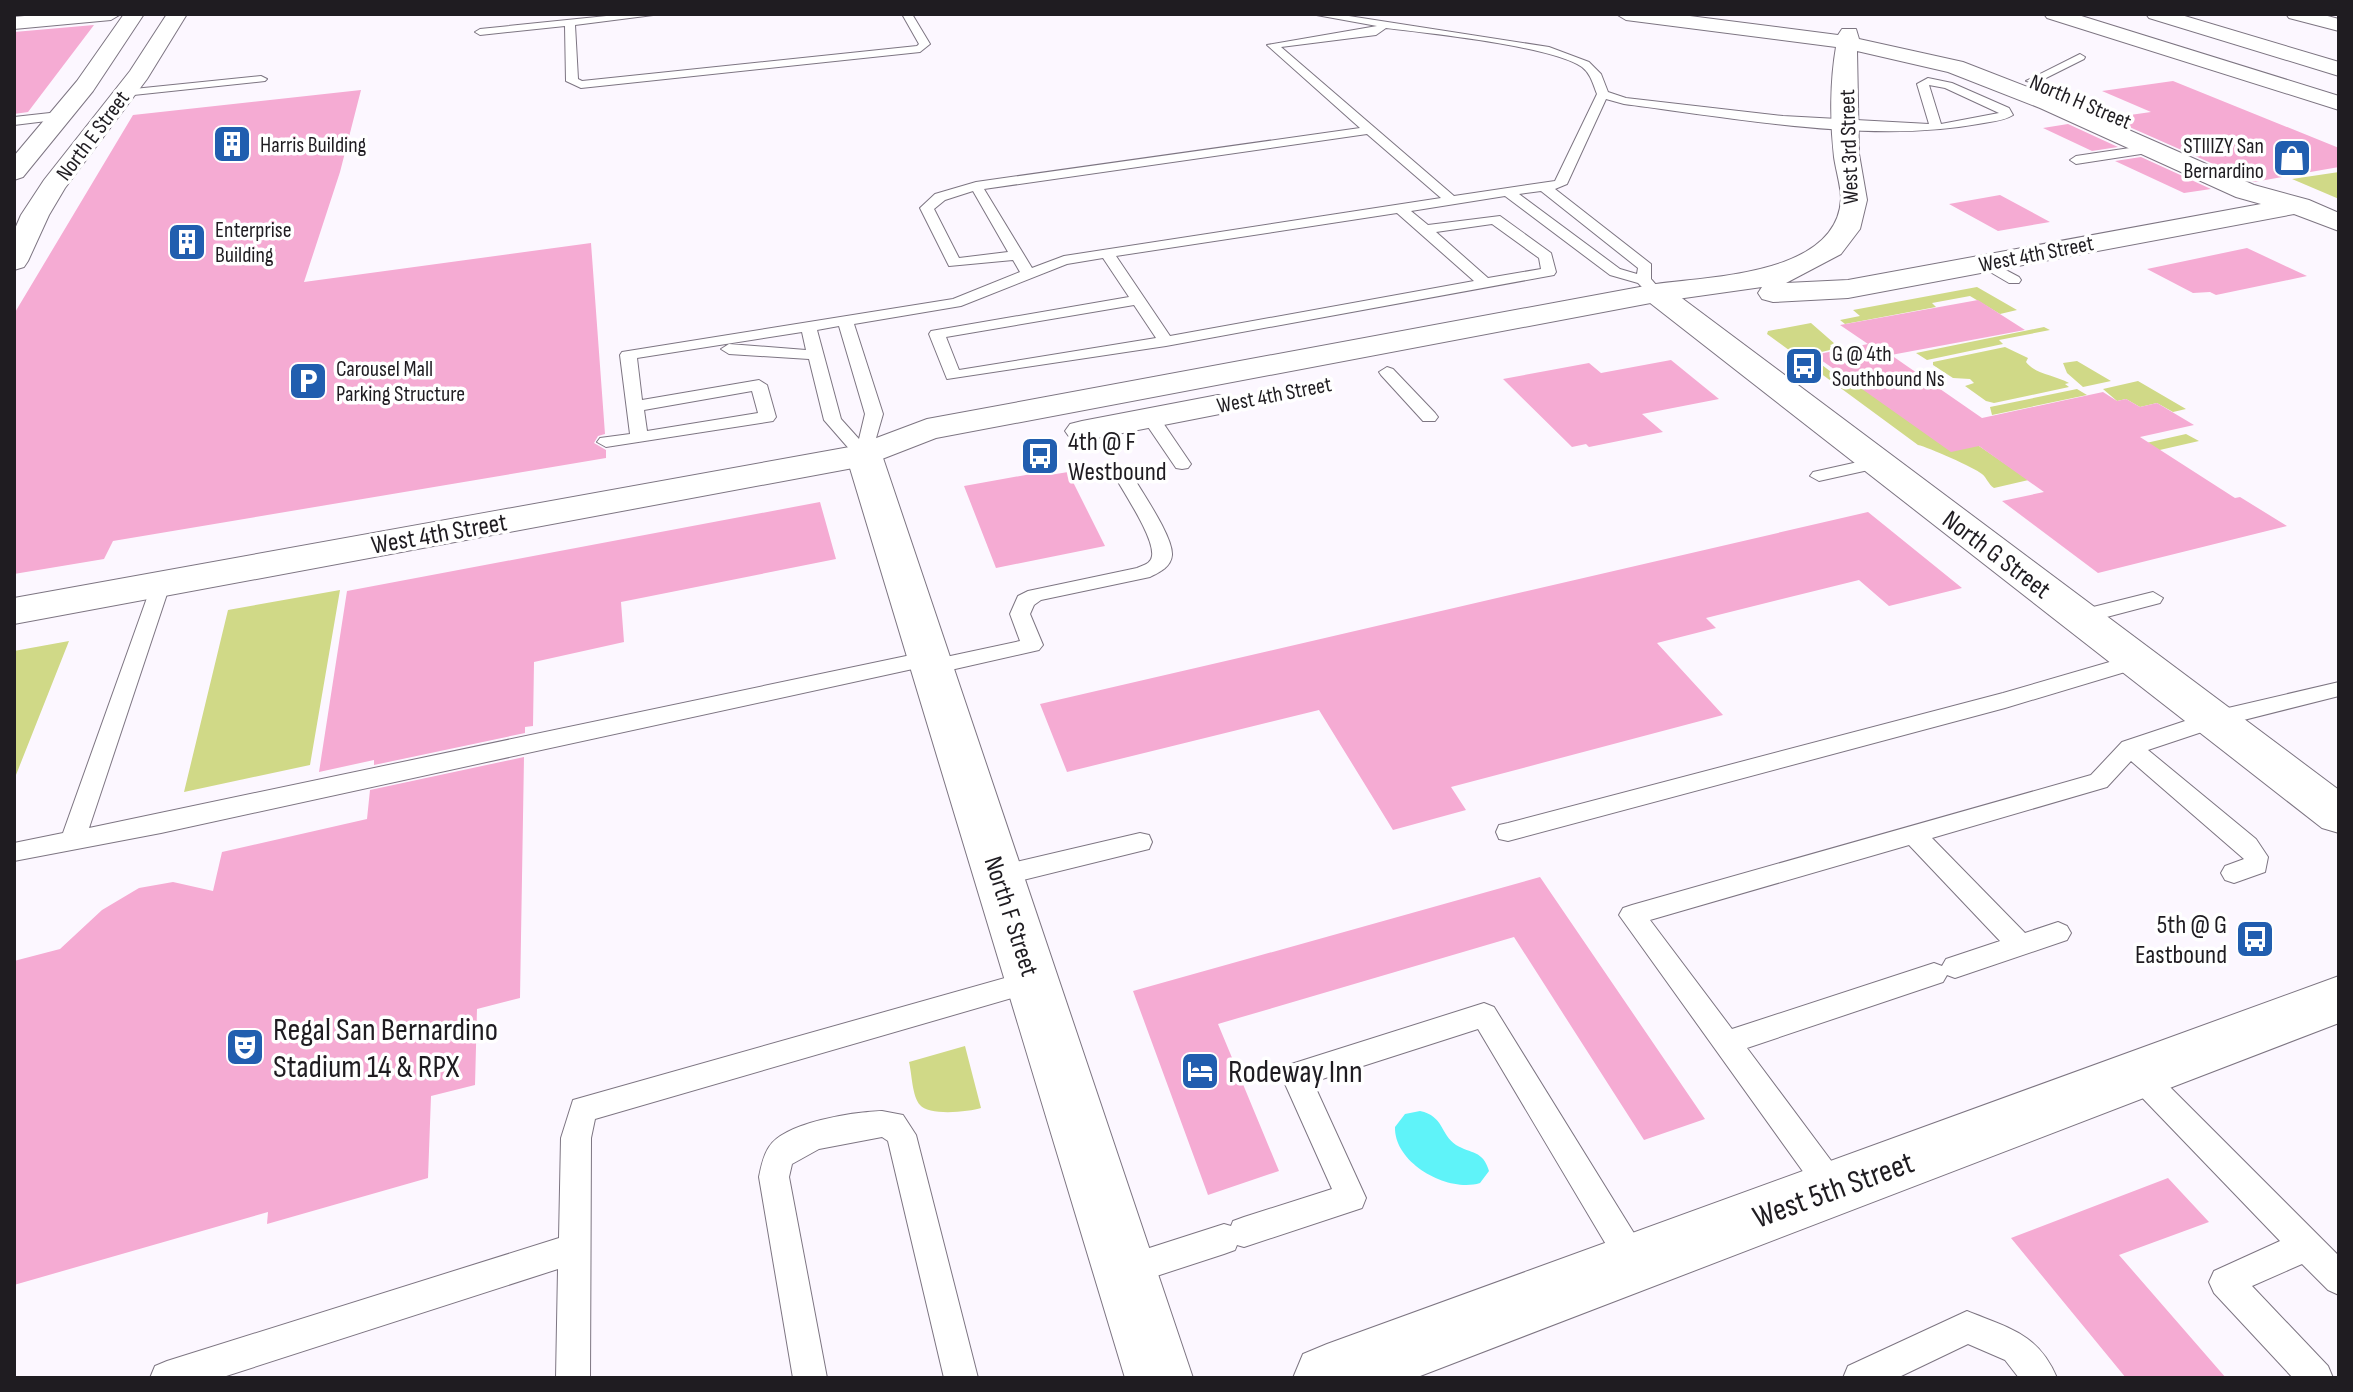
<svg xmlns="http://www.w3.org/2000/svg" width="2353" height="1392" viewBox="0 0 2353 1392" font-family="'Sofia Sans Condensed',sans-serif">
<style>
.green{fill:#d0d987}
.water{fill:#5ff3f9}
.building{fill:#f5abd3}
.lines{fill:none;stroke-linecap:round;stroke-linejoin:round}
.lane-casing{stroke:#7d7582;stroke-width:2}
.street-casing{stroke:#7d7582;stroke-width:2}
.secondary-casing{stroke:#7d7582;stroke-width:2}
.highway-casing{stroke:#7d7582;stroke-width:2}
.lane{fill:#fff;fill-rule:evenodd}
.street{fill:#fff;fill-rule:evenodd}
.secondary{fill:#fff;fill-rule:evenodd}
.highway{fill:#fff;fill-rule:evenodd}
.labels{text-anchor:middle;stroke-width:7;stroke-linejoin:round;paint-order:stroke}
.far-street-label{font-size:22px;fill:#1f1c21;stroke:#fff}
.far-poi-label{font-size:22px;fill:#1f1c21;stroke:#fff;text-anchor:start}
.poi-label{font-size:26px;fill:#1f1c21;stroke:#fff;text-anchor:start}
.street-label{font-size:26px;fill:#1f1c21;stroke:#fff}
.near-poi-label{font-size:32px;fill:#1f1c21;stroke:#fff;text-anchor:start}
.near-street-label{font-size:32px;fill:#1f1c21;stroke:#fff}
</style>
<rect width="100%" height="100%" fill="#fcf7ff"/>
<path class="green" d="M2339,172V199L2292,179Z
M1977,287L2017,310L2000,314L1970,296L1932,303L1936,307L1845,324L1840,320L1860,316L1853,310Z
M1811,323L1835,344L1830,345L1834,349L1809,355L1848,385L1855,384L1979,446L2017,472L2186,434L2199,441L1994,488C1988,484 1987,478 1982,474C1975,468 1928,447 1918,445L1767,334L1768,331Z
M2044,327L2050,330L1999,340L2003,344L1927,360L1916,353Z
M2005,347L2028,358L2026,362C2035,374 2055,375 2069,383L2065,384L2069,387L1994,403L1986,401L1965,386L1974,383L1970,379L1953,378L1933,365V362Z
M2077,361L2111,381L2083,387L2067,373L2063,363Z
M2138,381L2186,409L2173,412L2157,403L2140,407L2126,399L2117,401L2103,389Z
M2077,389L2087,395L1992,415L1990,407Z
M340,590L310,765L184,792L228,610Z
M69,641L14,780V651Z
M965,1046L981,1108C969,1112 928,1116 920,1105C912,1096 912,1074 909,1062Z"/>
<path class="water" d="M1420,1111C1444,1116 1440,1134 1456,1145C1471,1154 1483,1150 1489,1171L1480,1183C1449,1193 1394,1164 1395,1127L1405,1114Z"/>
<path class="building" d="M94,25L28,112L14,114V32Z
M2173,81L2339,148V167L2254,182L2109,118L2151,112L2102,91Z
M361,90L340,172L304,282L591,243L605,434L598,436L594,443L606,450V458L113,541L104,559L14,574V314L133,115Z
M2068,124L2118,147L2092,151L2043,128Z
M2141,157L2211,189L2184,193L2115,161Z
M2000,195L2050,222L1998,231L1949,204Z
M2247,248L2307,276L2216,295L2210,292L2193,293L2147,269Z
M1978,300L2025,330L1891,355L1982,418L2103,392L2117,401L2126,399L2140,407L2157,403L2194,425L2140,437L2235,498L2240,497L2287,526L2098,573L2002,501L2044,492L1979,446L1951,452L1814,355L1868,344L1840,325Z
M1671,360L1719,399L1642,414L1663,432L1589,447L1586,444L1572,447L1503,379L1589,363L1601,373Z
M1048,471L1050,475L1068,472L1105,546L996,568L964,486Z
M820,502L836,559L621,602L624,642L534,662L533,726L525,727V733L374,765V760L319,772L347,591Z
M1868,512L1962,588L1889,606L1859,580L1706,618L1716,628L1657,643L1723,715L1451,787L1466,810L1393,830L1319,710L1067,772L1040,704Z
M524,757L520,998L477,1009L475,1085L431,1096L428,1178L267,1224L268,1212L14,1285V961L60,949L102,910L139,888L173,882L213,891L222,852L367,819L370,790Z
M1540,877L1705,1119L1644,1140L1514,937L1218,1024L1279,1171L1208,1195L1133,991Z
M2168,1178L2209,1222L2119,1255L2226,1378H2126L2011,1238Z"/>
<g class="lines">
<g class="lane-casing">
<path id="lane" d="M626,14H661L575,25L578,79L582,81L917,46L919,44L902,14H912L930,44L920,52L581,88L566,81L565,26L480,35L475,32L480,29Z
M1311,14H1336L1549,47L1589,62L1601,74L1608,92L1626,98L1783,116L1929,124L1917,84L1928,78L1952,83L2009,108L2013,115C2004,121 1989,122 1978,124C1870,144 1734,118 1624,104L1606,99L1567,184L1555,189L1651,264V279L1663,293L1661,296H1651L1638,283L1610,275L1505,196L1411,211L1428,225L1500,216L1551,253L1556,272L1554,275L1166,346L947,379L929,334L931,331L1129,297L1103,258L1067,264L961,306L854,324L883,414L870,459H858L824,420L809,359L729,354L721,349L729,344L806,350L802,332L637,358L642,400L759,380L767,385L776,417L773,421L606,447L597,442L600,438L630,434L620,355L622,352L953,299L1020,272L1013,260L949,266L920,208L935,194L976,182L1360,128L1267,45L1377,26ZM1386,28C1427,33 1552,46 1582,67C1591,74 1593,84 1597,94L1555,181L1454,196L1281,47L1376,35ZM1929,85L1945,88L1999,113L1941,124ZM1367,134L1441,198L1064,256L1032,268L984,189ZM973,191L1008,252L959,258L934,209L945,200ZM1541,191L1638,268L1637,274L1620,269L1519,194ZM1397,213L1474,281L1170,336L1116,256ZM1492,224L1539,258L1541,269L1488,278L1436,232ZM1134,305L1156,338L959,370L946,337ZM839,326L865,414L859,439L841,419L817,330ZM752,391L758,413L647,431L644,410Z
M2080,54L2085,57L2084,59L2036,83L2026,81Z
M261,76L267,79L265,81L124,96L118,93L124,90Z
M59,112L63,113V119L14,125V117Z
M2150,145L2156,149L2154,152L2076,164L2070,160L2076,156Z
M1985,259L2019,277L2021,280L2019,283H2009L1980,266V260Z
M1387,367L1393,369L1435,413L1438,417L1435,421H1423L1381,375L1379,372Z
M1151,413L1157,414L1191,464L1188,468L1182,469L1176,468L1142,418Z
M1876,458L1882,459L1885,463L1882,467L1819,481L1810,476L1813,472Z
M1122,468L1131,473C1141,491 1173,536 1172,555C1171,567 1160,572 1150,577L1041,600L1034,605L1030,614L1043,645L1039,650L933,674L925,672L922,667L161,833L14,861V843L63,833L153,581L160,579L170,585L89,828L930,651L938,653L941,658L1020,641L1010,614L1018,596L1028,591L1137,568C1143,565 1151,564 1152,556C1155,538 1122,490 1113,473Z
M2153,592L2163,598L2160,603L2080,624L2070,617L2073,612Z
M2137,654L2145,656L2148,661L2145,666L2005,708L1508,841L1499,839L1496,832L1499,825L1508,823L2003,693Z
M2339,682V696L2220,726L2148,750L2256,839L2268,857L2265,872L2234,883L2225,880L2221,873L2225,866L2244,859L2131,761L2107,787L1932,838L2025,933L2058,922L2067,926L2071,933L2067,940L1955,978L1947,975L1943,982L1747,1048L1844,1178L1848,1188L1844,1198L1833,1202L1822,1198L1619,915L1623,908L1632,905L2091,775L2122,742L2215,711ZM1909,845L2000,941L1946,959L1942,966L1934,963L1732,1029L1650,920Z
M1140,833L1149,835L1152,842L1149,849L999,886L990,883L986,876L990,869L999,866Z
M1033,970L1043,973L1046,981L1043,989L595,1119L591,1138L590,1378H556L558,1269L220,1378H150L155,1366L167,1361L559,1238L561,1138L573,1100Z
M1484,1003L1494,1007L1645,1251L1650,1262L1645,1273L1634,1278L1623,1273L1478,1029L1313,1082L1366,1198L1362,1208L1244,1247L1237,1245L1235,1250L1224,1254L1126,1286L1115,1281L1110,1270L1115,1259L1224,1224L1231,1226L1233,1221L1244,1217L1332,1189L1281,1075L1285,1066Z
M2138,1061L2148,1065L2339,1256V1295L2328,1290L2302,1264L2252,1286L2328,1366L2333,1378H2293L2214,1293L2209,1282L2214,1271L2280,1241L2128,1083L2124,1074L2128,1065Z
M882,1111L903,1115L916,1135L978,1378H944L888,1141L882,1137L819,1149L792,1164L789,1177L827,1378H793L759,1177C761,1167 763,1156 769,1147C785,1122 854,1112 882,1111Z
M1967,1311C2008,1328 2038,1333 2057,1378H2019L2005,1360L1968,1344L1897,1378H1843L1848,1366Z"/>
</g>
<g class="street-casing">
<path id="street" d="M1656,284L1667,287L2339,790V833L2322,828L1645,299L1641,293L1645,287Z
M864,444L877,447L882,455L1193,1378H1125L846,455L851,447Z"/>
</g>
<g class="secondary-casing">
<path id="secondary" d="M45,14H121L111,20L14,29V17Z
M124,14H144L93,91L23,177L14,180V156L77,81Z
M167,14H187L147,79L65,188L49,215L28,261L24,267L14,270V231L21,215L44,180L130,71Z
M1616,14H1674L1838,35L1842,29H1856L1859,39L1963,62L2056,98L2254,185L2309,200L2339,213V231L2294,214L1848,298L1773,302L1762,299L1758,293L1762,287L1656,302L936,438L864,466L14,624V598L855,446L927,419L1656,284C1711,276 1837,275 1841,199C1841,186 1836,171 1834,157C1830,123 1830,81 1836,47L1626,20ZM1857,51L1948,72L2040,108L2236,197L2261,204L1848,280L1786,283L1841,254L1860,229L1867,200L1859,154Z
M1218,395L1230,398L1235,405L1230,412L1082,441L1070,438L1065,431L1070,424L1082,421Z
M2339,976V1023L1415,1378H1293L1303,1354L1327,1344Z"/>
</g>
<g class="highway-casing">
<path id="highway" d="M2044,14H2075L2339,96V110L2047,18Z
M2146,14H2178L2339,62V76L2149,18Z
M2286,14H2320L2339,19V31L2289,18Z"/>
</g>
<use href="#lane" class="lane"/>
<use href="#street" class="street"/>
<use href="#secondary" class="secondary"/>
<use href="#highway" class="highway"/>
</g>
<defs>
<g id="building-square" transform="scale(2)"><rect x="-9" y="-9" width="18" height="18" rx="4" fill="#215eaf" stroke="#fff"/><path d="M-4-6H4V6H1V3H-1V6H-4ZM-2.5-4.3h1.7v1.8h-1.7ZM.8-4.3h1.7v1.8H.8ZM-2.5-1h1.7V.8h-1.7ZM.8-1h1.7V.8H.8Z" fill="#fff"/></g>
<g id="shop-square" transform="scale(2)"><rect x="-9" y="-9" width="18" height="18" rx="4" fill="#215eaf" stroke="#fff"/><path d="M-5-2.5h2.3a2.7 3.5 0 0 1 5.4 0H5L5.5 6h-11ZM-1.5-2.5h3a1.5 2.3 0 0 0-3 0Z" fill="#fff"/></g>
<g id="bus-square" transform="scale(2)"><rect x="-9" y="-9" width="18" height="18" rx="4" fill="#215eaf" stroke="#fff"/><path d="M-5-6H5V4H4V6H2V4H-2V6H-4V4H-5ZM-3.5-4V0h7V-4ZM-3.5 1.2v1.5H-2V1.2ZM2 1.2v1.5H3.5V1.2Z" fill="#fff"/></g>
<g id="parking-square" transform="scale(2)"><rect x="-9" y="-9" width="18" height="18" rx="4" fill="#215eaf" stroke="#fff"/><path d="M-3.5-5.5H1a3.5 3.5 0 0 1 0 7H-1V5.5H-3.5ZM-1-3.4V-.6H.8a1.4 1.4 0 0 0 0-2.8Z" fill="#fff"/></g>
<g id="theatre-square" transform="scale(2)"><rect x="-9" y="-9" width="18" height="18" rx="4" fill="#215eaf" stroke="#fff"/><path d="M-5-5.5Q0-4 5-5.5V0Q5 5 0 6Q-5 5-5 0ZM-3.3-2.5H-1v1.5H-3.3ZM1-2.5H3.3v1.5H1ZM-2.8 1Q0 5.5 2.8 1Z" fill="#fff"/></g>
<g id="hotel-square" transform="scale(2)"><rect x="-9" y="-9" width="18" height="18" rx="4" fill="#215eaf" stroke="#fff"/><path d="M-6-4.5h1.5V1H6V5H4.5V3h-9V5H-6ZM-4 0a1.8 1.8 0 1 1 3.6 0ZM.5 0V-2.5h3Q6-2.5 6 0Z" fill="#fff"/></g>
</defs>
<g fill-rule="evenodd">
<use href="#building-square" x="232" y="144"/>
<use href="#shop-square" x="2292" y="158"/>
<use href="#building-square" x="187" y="242"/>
<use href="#bus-square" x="1804" y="366"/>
<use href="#parking-square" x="308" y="381"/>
<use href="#bus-square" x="1040" y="456"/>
<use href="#bus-square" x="2255" y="939"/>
<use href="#theatre-square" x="245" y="1047"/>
<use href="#hotel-square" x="1200" y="1071"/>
</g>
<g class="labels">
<g class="far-street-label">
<text transform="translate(2081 101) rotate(23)" y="8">North H Street</text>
<text transform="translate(92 135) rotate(-53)" y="8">North E Street</text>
<text transform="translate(1848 147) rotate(-92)" y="8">West 3rd Street</text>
<text transform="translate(2036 253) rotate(-11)" y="8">West 4th Street</text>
<text transform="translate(1274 394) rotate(-11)" y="8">West 4th Street</text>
</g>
<g class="far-poi-label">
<text x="260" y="152">Harris Building</text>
<text x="2264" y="153" text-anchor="end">STIIIZY San<tspan x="2264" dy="25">Bernardino</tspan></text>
<text x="215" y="237">Enterprise<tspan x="215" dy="25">Building</tspan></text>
<text x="1832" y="361">G @ 4th<tspan x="1832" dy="25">Southbound Ns</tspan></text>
<text x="336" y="376">Carousel Mall<tspan x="336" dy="25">Parking Structure</tspan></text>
</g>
<g class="poi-label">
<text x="1068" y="450">4th @ F<tspan x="1068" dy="30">Westbound</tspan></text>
<text x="2227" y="933" text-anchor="end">5th @ G<tspan x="2227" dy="30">Eastbound</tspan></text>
</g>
<g class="street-label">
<text transform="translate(439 533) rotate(-10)" y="9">West 4th Street</text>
<text transform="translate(1997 554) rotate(37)" y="9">North G Street</text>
<text transform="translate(1012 916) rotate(72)" y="9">North F Street</text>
</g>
<g class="near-poi-label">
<text x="273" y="1040">Regal San Bernardino<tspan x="273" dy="37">Stadium 14 &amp; RPX</tspan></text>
<text x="1228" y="1082">Rodeway Inn</text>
</g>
<g class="near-street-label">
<text transform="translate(1833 1189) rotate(-20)" y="11">West 5th Street</text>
</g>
</g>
<rect width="2353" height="1392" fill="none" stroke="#1f1c21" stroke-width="32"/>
</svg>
